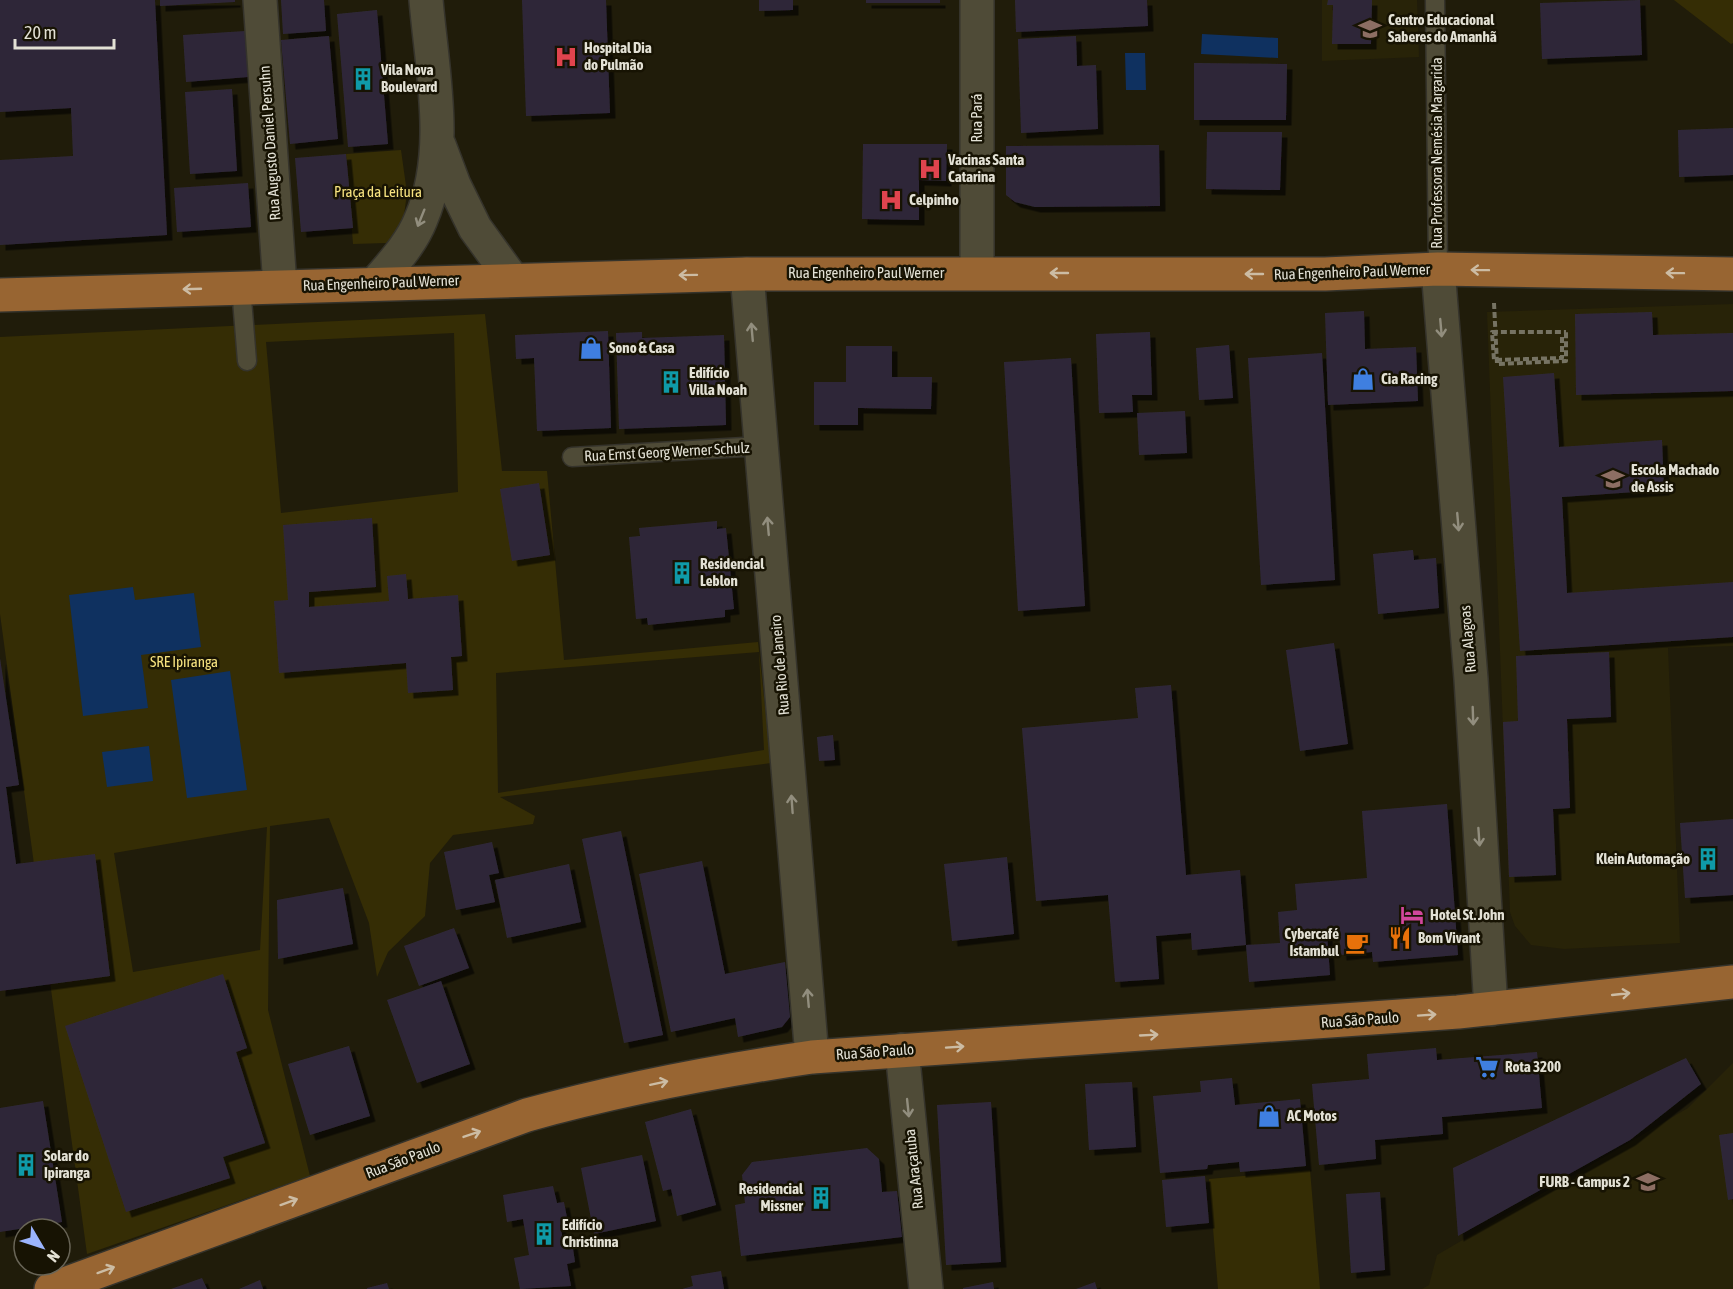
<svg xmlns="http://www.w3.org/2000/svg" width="1733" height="1289" viewBox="0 0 1733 1289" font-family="'Asap Condensed',sans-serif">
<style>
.built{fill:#282308}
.green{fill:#352d05;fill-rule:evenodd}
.water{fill:#0f3160}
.building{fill:#2f2839;filter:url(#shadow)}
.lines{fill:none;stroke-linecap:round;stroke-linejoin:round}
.service-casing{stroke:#35332b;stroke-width:21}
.minor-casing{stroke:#35332b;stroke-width:36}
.tertiary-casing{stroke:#35332b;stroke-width:36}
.secondary-casing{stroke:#35332b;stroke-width:36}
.primary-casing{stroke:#35332b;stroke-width:36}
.path{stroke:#767363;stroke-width:4;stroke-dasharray:6 3;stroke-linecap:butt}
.service{stroke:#4f4b37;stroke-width:18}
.minor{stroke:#4f4b37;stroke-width:33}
.tertiary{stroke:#4f4b37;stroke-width:33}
.secondary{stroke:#4f4b37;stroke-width:33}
.primary{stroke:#986532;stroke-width:33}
.path-bridge{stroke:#767363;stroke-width:4;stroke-dasharray:6 3;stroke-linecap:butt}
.oneway{stroke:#928e7e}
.oneway2{stroke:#ccbca4}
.labels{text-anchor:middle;stroke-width:5;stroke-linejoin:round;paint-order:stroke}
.poi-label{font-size:15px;font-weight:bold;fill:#e3e1d5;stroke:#171303;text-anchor:start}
.street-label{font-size:15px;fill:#e3e1d5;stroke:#171303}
.park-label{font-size:15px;fill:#f7e380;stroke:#171303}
</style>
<defs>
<filter id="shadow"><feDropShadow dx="5.5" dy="5.5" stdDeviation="0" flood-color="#0009"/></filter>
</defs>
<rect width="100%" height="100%" fill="#201c0a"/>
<path class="built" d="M1322,0H1417L1419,57L1322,61Z
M1733,304V646L1668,648L1680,943L1564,949L1531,945L1515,926L1510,912L1487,312Z
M1733,1063V1289H1422L1429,1285L1437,1255L1688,1108Z"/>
<path class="green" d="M1674,0H1733V43L1731,44Z
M401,150L407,193L402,230L386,243L353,244L346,154Z
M485,314L502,471H547L564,660L758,642L771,763L500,797L535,816L533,824L453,835L430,863L425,916L388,952L377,977L369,923L329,818L270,826L268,1010L310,1176L87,1254L0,614V337ZM454,333L458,492L281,513L266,342ZM759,652L764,750L498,793L496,673ZM267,827L260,950L133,972L114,853Z
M1310,1170L1320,1289H1218L1209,1179Z"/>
<path class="water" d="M1202,34L1278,38V58L1201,54Z
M1125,53H1145L1146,90H1126Z
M133,587L135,600L194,593L201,647L141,655L148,708L83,716L69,595Z
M230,671L247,790L187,798L171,680Z
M149,746L153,781L107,787L102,752Z"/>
<path class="building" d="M0,0H155L167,235L0,245V160L73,156L71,108L0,112Z
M160,0H235V2L160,6Z
M281,0H324L326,31L283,34Z
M522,0H606L610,113L526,116Z
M759,0H793V10L759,11Z
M866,0H940V3H866Z
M1015,0H1147L1148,26L1016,32Z
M1328,0H1372L1371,44H1332L1333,5H1327Z
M1640,0L1642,55L1542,59L1540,3Z
M377,10L388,144L348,147L337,14Z
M245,31L248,77L186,82L183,35Z
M329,36L338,139L290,144L281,40Z
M1076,36L1077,66L1096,65L1098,129L1021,133L1018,39Z
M1194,63L1287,64L1286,120H1194Z
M232,89L237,171L190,174L185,92Z
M1733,128V175L1679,177L1678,130Z
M1207,132H1282L1280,190L1206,189Z
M863,144H947L946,181L919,180V220L862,219Z
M1159,145L1160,206L1035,207L1015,202L1006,195V146Z
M346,154L353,228L301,232L295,158Z
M248,183L251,227L177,232L174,188Z
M1364,311L1365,349L1416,347L1418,401L1328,405L1325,313Z
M1652,312L1653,335L1733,333V391L1576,395L1575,314Z
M608,331L611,428L537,431L534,358L516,359L515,335Z
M642,332V338L724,335L726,425L619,429L616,333Z
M1150,332L1152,395H1132L1133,412L1099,413L1096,334Z
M1229,345L1233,398L1199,400L1196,348Z
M846,346H892V377H932L931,409L858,408V425H814V382H846Z
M1322,353L1335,580L1261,585L1248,358Z
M1071,358L1085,606L1018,611L1004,362Z
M1554,373L1559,447L1662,440L1664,490L1562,497L1567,593L1733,582V637L1520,651L1503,377Z
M1185,411L1187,453L1139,455L1137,413Z
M539,483L550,555L512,561L500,489Z
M372,518L376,587L309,592V607L389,601L387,576L406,574L408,599L458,595L462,656L451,657L453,690L408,693L406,663L279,673L274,601L288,600L283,525Z
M717,521V529L726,528L734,609L725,610V617L648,625L647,618L636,619L629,537L640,536L639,528Z
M1413,550L1414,560L1436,558L1439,608L1378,614L1373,554Z
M1334,643L1348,744L1300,751L1286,650Z
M1609,652L1611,717L1567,719L1570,808L1553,809L1556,875L1509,877L1503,722L1518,721L1516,656Z
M0,658L19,785L6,787L16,864L95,854L110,976L0,991Z
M1171,685L1186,875L1240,870L1246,945L1192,950L1191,933L1156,936L1159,979L1115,982L1108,895L1036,901L1022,728L1138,718L1135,688Z
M833,735L835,760L819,761L817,737Z
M1447,804L1458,955L1373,962L1372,952L1341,955L1339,933L1327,934L1330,975L1249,982L1246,945L1280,943L1278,912L1297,910L1295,884L1367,878L1362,811Z
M1733,819V895L1685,898L1680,823Z
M621,831L663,1035L624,1043L582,839Z
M492,842L499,873L489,875L495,902L456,910L444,852Z
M1007,857L1014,934L952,941L944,864Z
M702,861L725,974L785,962L790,1017L782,1027L738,1037L735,1018L671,1032L639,874Z
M569,864L581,922L507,938L495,880Z
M343,888L353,944L278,959L277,900Z
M454,928L469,968L419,986L404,946Z
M223,974L247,1048L236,1052L265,1143L223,1157L230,1178L126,1212L65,1026Z
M441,981L470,1064L417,1083L387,1000Z
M349,1046L370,1116L310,1135L288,1064Z
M1436,1048L1437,1060L1537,1052L1542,1108L1442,1117L1443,1134L1375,1140L1376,1159L1319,1165L1312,1084L1369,1079L1367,1054Z
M1686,1058L1701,1084L1630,1140L1458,1236L1453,1168Z
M1232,1078L1235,1105L1300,1099L1306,1166L1240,1172L1239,1162L1208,1165L1207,1169L1160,1173L1153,1096L1201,1092L1200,1081Z
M1132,1082L1136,1147L1089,1150L1085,1084Z
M43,1101L62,1222L0,1232V1108Z
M991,1102L1001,1262L946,1265L937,1105Z
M691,1109L716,1205L677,1216L671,1189L663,1191L645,1122Z
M1733,1133V1199L1728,1200L1719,1135Z
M867,1148L879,1159L882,1192L897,1191L902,1237L741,1256L735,1205L745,1203L742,1175L752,1162Z
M642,1155L656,1221L594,1234L581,1168Z
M1205,1176L1209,1223L1166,1227L1162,1180Z
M553,1186L557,1203L564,1202L568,1223L560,1225L564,1244L572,1242L575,1262L567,1264L571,1286L520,1289L514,1258L529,1255L523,1219L507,1222L503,1195Z
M1380,1192L1385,1270L1351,1273L1346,1194Z
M721,1271L724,1289H682L693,1286L691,1276Z
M202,1278L207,1289H171Z
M260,1280L263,1289H239Z
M993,1282L994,1289H963V1288Z
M1095,1282L1097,1289H1076Z
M387,1283L389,1289H367V1288Z"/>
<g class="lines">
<g class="service-casing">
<path id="service" d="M1435,0L1438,269
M241,287L247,361
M572,457L761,446"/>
</g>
<g class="minor-casing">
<path id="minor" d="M260,0L280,286
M1438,269L1471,679L1491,1009
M977,272V0
M902,1050L926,1289"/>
</g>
<g class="tertiary-casing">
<path id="tertiary" d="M747,274L812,1057"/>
</g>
<g class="secondary-casing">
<path id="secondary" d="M439,145L454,185L475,228L512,279
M376,283C393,263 411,244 421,219C450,151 432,71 426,0"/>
</g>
<g class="primary-casing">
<path id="primary" d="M0,295L747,274H1325L1438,269L1733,274
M51,1289L527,1115C621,1089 716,1071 812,1057L1458,1012L1733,982"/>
</g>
<path class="path" d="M1494,303L1497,364L1566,361V332"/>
<use href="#service" class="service"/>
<use href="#minor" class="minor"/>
<use href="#tertiary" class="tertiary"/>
<use href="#secondary" class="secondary"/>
<use href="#primary" class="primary"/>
<path class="path-bridge" d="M1562,337V358L1494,360L1492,332H1566"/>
</g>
<defs><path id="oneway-shaft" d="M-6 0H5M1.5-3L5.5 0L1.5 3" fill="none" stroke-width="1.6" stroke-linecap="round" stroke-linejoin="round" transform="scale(1.5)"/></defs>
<g class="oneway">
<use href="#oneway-shaft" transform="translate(421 218) rotate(112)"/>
<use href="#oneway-shaft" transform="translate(1441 328) rotate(85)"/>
<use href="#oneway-shaft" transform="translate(752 332) rotate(-95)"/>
<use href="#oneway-shaft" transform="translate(1458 522) rotate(85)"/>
<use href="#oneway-shaft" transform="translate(768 526) rotate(-95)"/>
<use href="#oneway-shaft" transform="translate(1473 716) rotate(88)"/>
<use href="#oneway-shaft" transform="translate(792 804) rotate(-94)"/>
<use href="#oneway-shaft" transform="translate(1479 837) rotate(86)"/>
<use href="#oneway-shaft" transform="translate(808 998) rotate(-95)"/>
<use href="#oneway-shaft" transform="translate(908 1108) rotate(84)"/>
</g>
<g class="oneway2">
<use href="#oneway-shaft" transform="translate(1480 270) rotate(-179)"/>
<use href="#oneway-shaft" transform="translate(1059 273) rotate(-180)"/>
<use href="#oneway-shaft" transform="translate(1675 273) rotate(-179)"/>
<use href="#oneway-shaft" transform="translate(1254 274) rotate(-180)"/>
<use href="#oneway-shaft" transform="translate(688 275) rotate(179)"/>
<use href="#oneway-shaft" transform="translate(192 289) rotate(178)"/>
<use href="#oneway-shaft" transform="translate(1621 994) rotate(-6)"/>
<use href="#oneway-shaft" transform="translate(1427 1015) rotate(-4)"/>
<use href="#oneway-shaft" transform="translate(1149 1035) rotate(-3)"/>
<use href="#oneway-shaft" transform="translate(955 1047) rotate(-4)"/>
<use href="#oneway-shaft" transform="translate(659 1083) rotate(-12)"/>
<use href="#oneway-shaft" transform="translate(472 1134) rotate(-19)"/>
<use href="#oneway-shaft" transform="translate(289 1202) rotate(-20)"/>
<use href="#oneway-shaft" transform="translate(106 1270) rotate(-20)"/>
</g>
<defs>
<g id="school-bare" transform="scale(1.8)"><path d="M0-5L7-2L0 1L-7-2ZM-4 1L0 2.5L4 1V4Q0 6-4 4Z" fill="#8d6e63" stroke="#171303" stroke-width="2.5" paint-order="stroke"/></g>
<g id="hospital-bare" transform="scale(1.8)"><path d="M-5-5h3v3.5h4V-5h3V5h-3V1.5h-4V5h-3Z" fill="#e0444e" stroke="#171303" stroke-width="2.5" paint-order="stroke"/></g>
<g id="building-bare" transform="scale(1.8)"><path d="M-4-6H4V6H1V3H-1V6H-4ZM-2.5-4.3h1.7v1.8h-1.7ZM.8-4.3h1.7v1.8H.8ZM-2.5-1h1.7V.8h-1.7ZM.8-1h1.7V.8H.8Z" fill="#0f9aa8" stroke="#171303" stroke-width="2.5" paint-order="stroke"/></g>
<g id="shop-bare" transform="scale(1.8)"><path d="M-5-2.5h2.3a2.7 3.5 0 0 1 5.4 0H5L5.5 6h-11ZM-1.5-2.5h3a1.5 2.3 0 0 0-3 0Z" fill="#3f7fe0" stroke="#171303" stroke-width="2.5" paint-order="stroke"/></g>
<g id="hotel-bare" transform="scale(1.8)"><path d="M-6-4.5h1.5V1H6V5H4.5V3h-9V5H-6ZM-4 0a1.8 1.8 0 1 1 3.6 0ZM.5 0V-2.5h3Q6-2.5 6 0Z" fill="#d1479c" stroke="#171303" stroke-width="2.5" paint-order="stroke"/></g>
<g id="restaurant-bare" transform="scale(1.8)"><path d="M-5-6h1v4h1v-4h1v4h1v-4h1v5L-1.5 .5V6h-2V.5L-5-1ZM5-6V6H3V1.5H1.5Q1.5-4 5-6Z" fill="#e8710a" stroke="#171303" stroke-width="2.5" paint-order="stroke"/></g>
<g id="cafe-bare" transform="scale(1.8)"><path d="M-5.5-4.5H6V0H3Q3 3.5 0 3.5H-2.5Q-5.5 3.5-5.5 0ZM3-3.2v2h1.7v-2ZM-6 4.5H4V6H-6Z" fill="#e8710a" stroke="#171303" stroke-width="2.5" paint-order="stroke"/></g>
<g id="supermarket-bare" transform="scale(1.8)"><path d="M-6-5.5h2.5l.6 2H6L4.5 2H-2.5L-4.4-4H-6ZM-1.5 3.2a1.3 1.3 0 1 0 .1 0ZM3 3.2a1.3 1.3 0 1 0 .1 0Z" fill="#3f7fe0" stroke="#171303" stroke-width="2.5" paint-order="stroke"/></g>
<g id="university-bare" transform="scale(1.8)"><path d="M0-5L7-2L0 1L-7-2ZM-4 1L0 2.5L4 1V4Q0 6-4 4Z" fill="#8d6e63" stroke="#171303" stroke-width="2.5" paint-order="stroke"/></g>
</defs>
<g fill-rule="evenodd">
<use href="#school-bare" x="1370" y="29"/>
<use href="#hospital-bare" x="566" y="57"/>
<use href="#building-bare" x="363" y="79"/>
<use href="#hospital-bare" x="930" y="169"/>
<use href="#hospital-bare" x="891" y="200"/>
<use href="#shop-bare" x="591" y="348"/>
<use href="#shop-bare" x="1363" y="379"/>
<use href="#building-bare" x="671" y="382"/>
<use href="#school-bare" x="1613" y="479"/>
<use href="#building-bare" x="682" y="573"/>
<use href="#building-bare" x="1708" y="859"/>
<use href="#hotel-bare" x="1412" y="915"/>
<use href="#restaurant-bare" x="1400" y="938"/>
<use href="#cafe-bare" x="1357" y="943"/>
<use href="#supermarket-bare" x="1487" y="1067"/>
<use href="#shop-bare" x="1269" y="1116"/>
<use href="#building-bare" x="26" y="1165"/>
<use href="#university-bare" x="1648" y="1182"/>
<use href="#building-bare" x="821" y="1198"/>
<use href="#building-bare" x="544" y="1234"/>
</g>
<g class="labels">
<g class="poi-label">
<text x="1388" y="25">Centro Educacional<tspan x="1388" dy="17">Saberes do Amanhã</tspan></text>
<text x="584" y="53">Hospital Dia<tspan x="584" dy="17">do Pulmão</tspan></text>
<text x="381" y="75">Vila Nova<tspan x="381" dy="17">Boulevard</tspan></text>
<text x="948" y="165">Vacinas Santa<tspan x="948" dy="17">Catarina</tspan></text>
<text x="909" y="205">Celpinho</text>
<text x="609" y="353">Sono &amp; Casa</text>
<text x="689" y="378">Edifício<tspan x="689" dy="17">Villa Noah</tspan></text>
<text x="1381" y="384">Cia Racing</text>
<text x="1631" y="475">Escola Machado<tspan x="1631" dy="17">de Assis</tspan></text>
<text x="700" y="569">Residencial<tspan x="700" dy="17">Leblon</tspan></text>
<text x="1690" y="864" text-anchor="end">Klein Automação</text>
<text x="1430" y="920">Hotel St. John</text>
<text x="1339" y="939" text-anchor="end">Cybercafé<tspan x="1339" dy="17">Istambul</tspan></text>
<text x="1418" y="943">Bom Vivant</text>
<text x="1505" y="1072">Rota 3200</text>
<text x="1287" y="1121">AC Motos</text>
<text x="44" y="1161">Solar do<tspan x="44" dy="17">Ipiranga</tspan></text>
<text x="1630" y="1187" text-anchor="end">FURB - Campus 2</text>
<text x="803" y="1194" text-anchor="end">Residencial<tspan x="803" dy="17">Missner</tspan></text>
<text x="562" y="1230">Edifício<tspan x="562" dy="17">Christinna</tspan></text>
</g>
<g class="street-label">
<text transform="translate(977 118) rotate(-90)" y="5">Rua Pará</text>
<text transform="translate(270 143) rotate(-94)" y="5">Rua Augusto Daniel Persuhn</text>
<text transform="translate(1437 153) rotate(-90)" y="5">Rua Professora Nemésia Margarida</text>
<text transform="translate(1352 272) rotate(-2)" y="5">Rua Engenheiro Paul Werner</text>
<text x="866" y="278">Rua Engenheiro Paul Werner</text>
<text transform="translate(381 283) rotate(-2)" y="5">Rua Engenheiro Paul Werner</text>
<text transform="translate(667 452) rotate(-3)" y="5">Rua Ernst Georg Werner Schulz</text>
<text transform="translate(1468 639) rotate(-95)" y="5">Rua Alagoas</text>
<text transform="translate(780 665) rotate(-95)" y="5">Rua Rio de Janeiro</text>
<text transform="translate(1360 1020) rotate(-4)" y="5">Rua São Paulo</text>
<text transform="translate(875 1052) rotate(-4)" y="5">Rua São Paulo</text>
<text transform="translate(403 1160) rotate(-21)" y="5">Rua São Paulo</text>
<text transform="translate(914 1169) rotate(-96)" y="5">Rua Araçatuba</text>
</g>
<g class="park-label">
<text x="378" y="197">Praça da Leitura</text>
<text x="184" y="667">SRE Ipiranga</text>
</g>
</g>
<g transform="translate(42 1247) rotate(129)"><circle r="28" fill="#171303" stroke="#696557" stroke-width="1.5"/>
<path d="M0-4.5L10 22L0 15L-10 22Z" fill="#9bb4fd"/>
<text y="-9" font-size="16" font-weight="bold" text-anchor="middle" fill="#e3e1d5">N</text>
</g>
<path d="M15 39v9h99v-9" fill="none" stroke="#e3e1d5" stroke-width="3"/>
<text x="24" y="39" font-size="18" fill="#e3e1d5" stroke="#171303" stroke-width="4.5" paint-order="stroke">20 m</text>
</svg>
